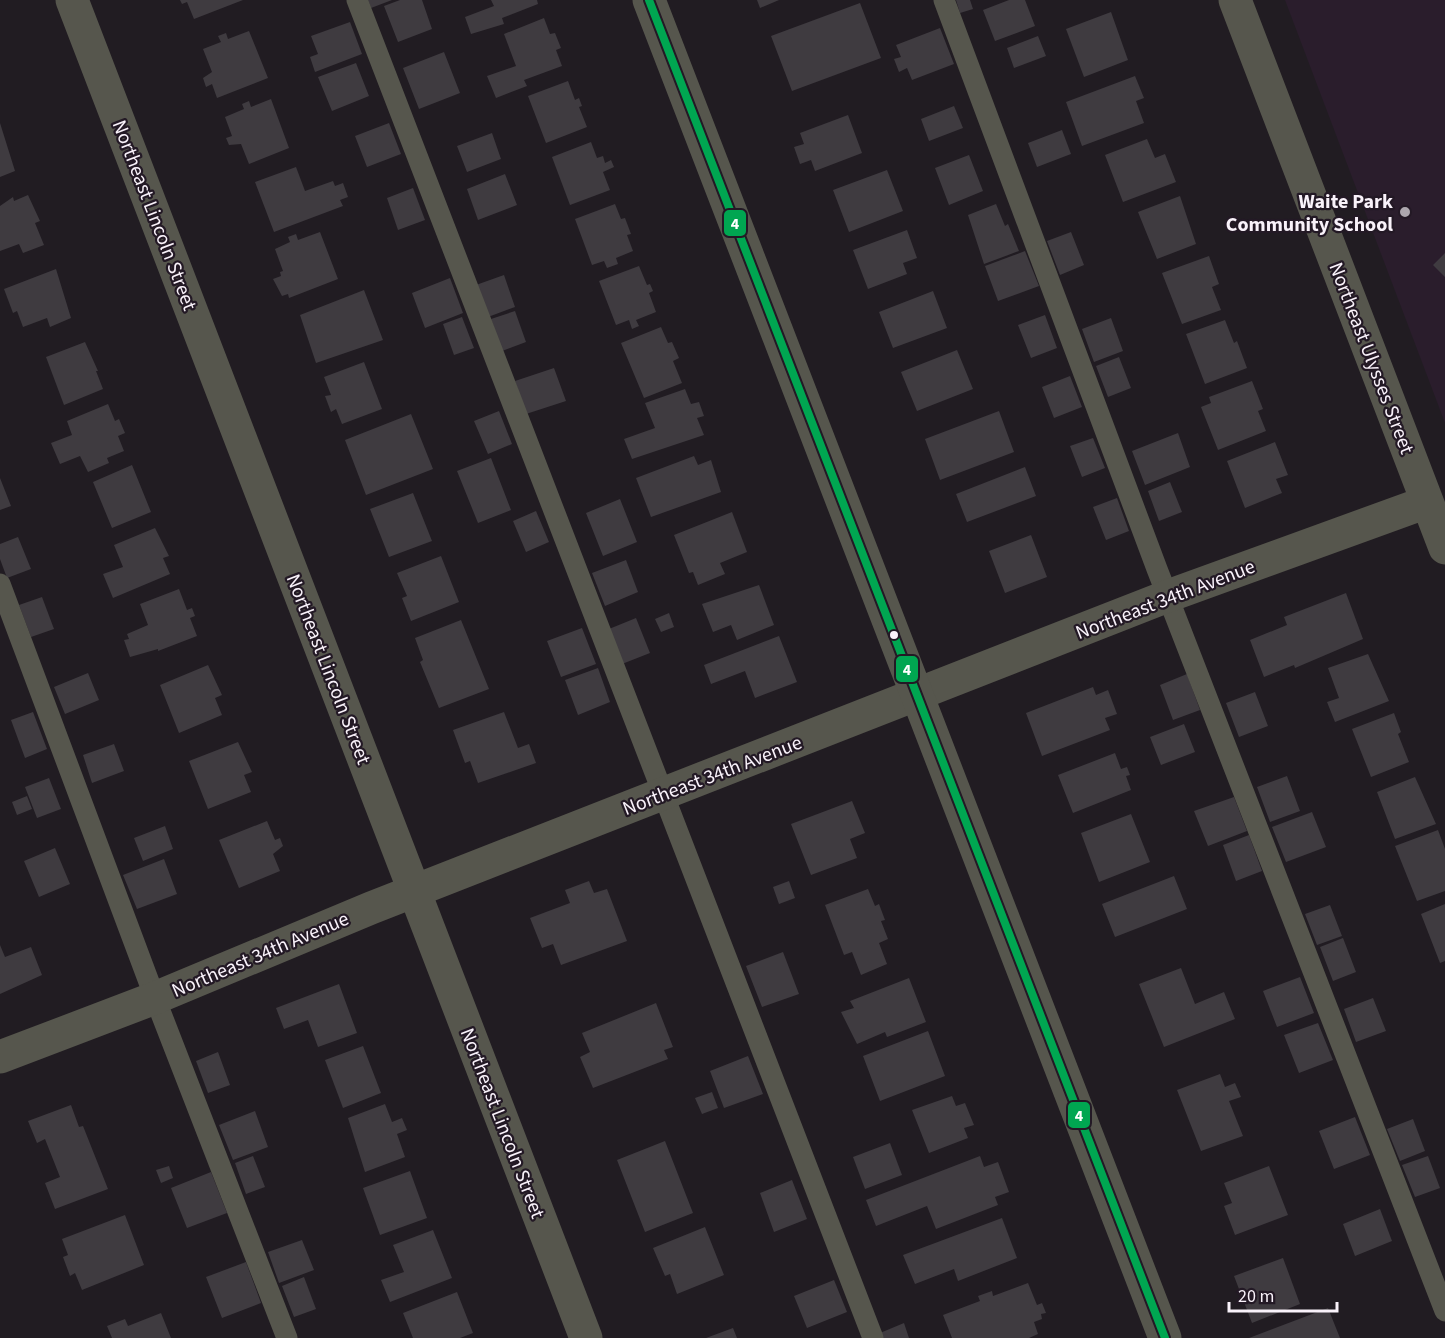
<svg xmlns="http://www.w3.org/2000/svg" width="1445" height="1338" viewBox="0 0 1445 1338" font-family="'Source Sans 3',sans-serif">
<style>
.built{fill:#2a1d2c}
.building{fill:#3f3b40}
.lines{fill:none;stroke-linecap:round;stroke-linejoin:round}
.service{stroke:#56564d;stroke-width:21}
.minor{stroke:#56564d;stroke-width:33}
.tertiary{stroke:#56564d;stroke-width:33}
.bus-1-casing{stroke:#231925;stroke-width:12}
.bus-1{stroke:#00a651;stroke-width:8}
.poi-dot{fill:#ada7ae;stroke:#231925;stroke-width:2}
.bus-dot{fill:#f9f2fa;stroke:#231925;stroke-width:2}
.labels{text-anchor:middle;stroke-width:4.5;stroke-linejoin:round;paint-order:stroke}
.poi-label{font-size:20px;font-weight:bold;fill:#f9f2fa;stroke:#231925;text-anchor:end}
.street-label{font-size:20px;fill:#f9f2fa;stroke:#231925}
.line-badge{stroke:#231925;stroke-width:2}
.badge-label{font-size:16px;text-anchor:middle;font-weight:bold;fill:#fff}
</style>
<rect width="100%" height="100%" fill="#211c22"/>
<path class="built" d="M1285,0H1445V423Z"/>
<path class="building" d="M180,0H243L194,19L187,2L182,4Z
M368,0H392L371,8Z
M400,0H422L432,29L398,42L384,6Z
M491,0H537L538,4L502,18L504,24L471,34L465,17L494,6Z
M757,0H779L760,8Z
M956,0H970L973,9L960,13Z
M1009,0H1025L1035,26L995,41L983,10Z
M860,3L881,58L792,91L771,36Z
M1111,12L1128,60L1084,77L1066,29Z
M544,18L550,34L555,33L561,48L556,50L562,66L524,80L527,86L496,98L487,76L516,66L504,34Z
M350,22L362,54L315,72L310,57L318,54L311,36Z
M940,28L954,64L912,80L907,68L899,72L894,59L901,57L896,45Z
M249,31L268,78L217,98L212,84L206,87L203,78L212,72L203,49L221,42L218,36L226,33L228,39Z
M1038,36L1046,56L1014,68L1007,48Z
M444,52L460,93L419,109L403,68Z
M356,63L369,96L332,111L318,77Z
M1135,76L1144,98L1136,101L1144,123L1082,146L1066,102Z
M568,81L575,100L579,98L582,106L579,107L587,127L546,143L528,96Z
M271,99L289,148L249,164L241,144L229,145L226,138L232,136L225,117L244,109L242,104L249,101L251,107Z
M954,106L963,128L929,141L921,119Z
M848,115L862,153L815,171L811,160L800,164L794,147L804,144L800,133Z
M0,123L15,171L0,177Z
M389,123L401,154L367,167L355,136Z
M1062,130L1071,154L1037,167L1028,143Z
M492,133L501,159L467,172L457,146Z
M1147,139L1155,158L1165,154L1176,182L1123,202L1105,155Z
M591,142L597,158L603,156L605,163L611,160L614,167L603,172L610,190L570,205L552,157Z
M969,155L983,191L949,205L935,168Z
M296,167L305,191L333,181L335,186L343,183L348,197L340,200L343,206L274,232L255,182Z
M887,170L903,211L849,232L833,190Z
M505,174L517,205L478,220L467,189Z
M413,188L425,220L398,230L387,198Z
M28,195L40,221L35,223L44,245L23,253L19,244L0,251V206L13,197L14,201Z
M1180,196L1196,244L1157,259L1138,212Z
M615,204L621,219L625,218L631,234L627,235L633,251L616,258L618,264L607,268L604,261L592,265L575,219Z
M996,204L1005,226L1008,224L1019,251L984,264L968,215Z
M907,230L917,258L903,263L907,274L868,289L853,250Z
M320,232L338,279L289,298L288,294L282,296L273,279L281,276L280,272L283,271L275,249L290,242L288,237L296,234L298,240Z
M1071,232L1084,265L1060,275L1047,241Z
M1025,251L1039,286L998,301L985,266Z
M1445,253V277L1433,265Z
M1209,256L1219,284L1212,287L1221,310L1182,324L1162,273Z
M639,266L647,285L650,284L653,291L649,293L656,312L636,320L639,326L632,329L629,320L616,325L599,281Z
M56,269L71,318L50,327L47,318L23,327L17,311L13,313L4,289Z
M504,275L515,307L488,317L476,285Z
M450,278L463,313L425,328L412,293Z
M364,290L383,340L316,363L300,315Z
M933,291L947,328L893,348L879,312Z
M515,311L526,342L502,351L491,319Z
M1045,315L1057,348L1031,358L1018,325Z
M462,317L474,348L454,355L443,324Z
M1111,318L1123,351L1094,362L1082,329Z
M1225,320L1234,343L1237,341L1247,368L1205,384L1186,334Z
M661,327L668,343L672,342L679,358L673,361L682,383L644,398L621,343Z
M85,342L98,371H96L103,389L64,405L46,357Z
M957,350L973,389L917,411L901,372Z
M1119,357L1131,388L1108,397L1096,366Z
M364,362L382,409L342,424L336,409L331,412L325,396L331,395L324,377Z
M554,368L566,401L526,414L515,381Z
M1070,376L1082,407L1054,418L1042,387Z
M1252,381L1263,409L1258,411L1266,431L1218,450L1201,407L1211,403L1209,397Z
M685,389L691,404L699,402L704,416L697,418L704,435L632,459L624,439L655,428L645,403Z
M108,404L115,421L119,419L125,433L118,436L124,451L107,458L109,463L88,472L80,456L60,464L51,443L72,435L67,421Z
M499,411L512,444L488,454L474,421Z
M999,411L1014,452L940,480L925,439Z
M411,414L433,469L366,495L345,440Z
M1178,433L1190,467L1145,485L1132,451Z
M1093,438L1105,468L1082,477L1070,446Z
M1275,442L1288,475L1276,479L1282,493L1245,508L1227,461Z
M694,456L698,465L711,460L721,492L651,517L636,478Z
M491,458L511,510L478,523L457,471Z
M132,465L151,512L112,528L93,482Z
M1025,467L1036,496L967,522L956,494Z
M0,478L11,506L0,510Z
M1170,482L1182,512L1159,521L1148,491Z
M413,493L432,541L389,557L370,509Z
M1117,498L1129,531L1106,540L1093,507Z
M620,499L637,542L603,556L586,513Z
M536,511L549,542L526,552L513,521Z
M732,512L747,552L720,563L725,574L698,585L693,572L689,573L674,535Z
M155,528L169,556L163,558L170,574L113,598L103,574L123,567L114,545Z
M1031,535L1047,577L1005,593L989,551Z
M18,537L31,569L7,578L0,559V544Z
M441,556L459,602L411,621L402,598L407,596L397,573Z
M626,560L638,592L605,606L592,573Z
M759,585L774,625L737,640L731,625L713,632L702,604Z
M179,589L187,610L192,608L195,616L190,618L197,636L158,651V649L130,657L124,640L129,639L127,634L148,625L140,604Z
M1346,593L1363,639L1295,668L1294,665L1264,677L1250,640L1287,625L1284,617Z
M42,597L54,629L31,637L19,605Z
M669,613L674,627L661,632L655,619Z
M636,618L650,653L622,664L609,629Z
M461,620L489,689L439,708L420,662L423,660L415,638Z
M582,628L596,664L561,677L547,641Z
M779,636L797,682L755,698L745,671L711,684L704,665Z
M1368,654L1389,701L1335,722L1327,702L1339,698L1328,668Z
M208,665L222,695L215,698L222,715L179,733L160,685Z
M598,668L610,702L578,715L565,680Z
M88,673L99,700L65,714L54,687Z
M1187,674L1200,710L1173,720L1160,685Z
M1093,687L1096,695L1108,690L1117,714L1105,718L1110,730L1042,756L1026,713Z
M1255,692L1268,726L1239,737L1226,703Z
M33,712L47,749L25,758L11,720Z
M504,712L518,748L529,744L536,763L478,783L470,761L465,763L453,730Z
M1394,713L1401,732L1398,734L1409,762L1371,777L1352,729Z
M1184,724L1195,752L1161,765L1150,737Z
M238,742L252,772L244,775L251,792L208,809L189,761Z
M114,744L124,771L92,783L83,755Z
M1115,753L1121,769L1127,767L1130,775L1126,776L1131,790L1073,813L1058,775Z
M1287,776L1300,811L1270,822L1257,787Z
M1415,777L1436,824L1395,839L1377,792Z
M49,778L61,809L37,818L25,787Z
M27,796L32,809L17,815L12,802Z
M1234,797L1247,831L1208,846L1194,811Z
M852,801L865,833L850,839L857,858L811,875L791,824Z
M1312,812L1326,847L1286,862L1272,827Z
M1131,814L1150,862L1099,882L1081,833Z
M267,821L275,840L280,838L283,846L273,854L280,871L239,888L219,840Z
M165,826L173,849L143,861L134,838Z
M1438,830L1445,849V891L1417,901L1395,846Z
M1249,835L1262,871L1236,881L1223,845Z
M55,848L70,884L39,897L24,861Z
M164,859L177,894L137,909L123,875Z
M1174,876L1187,909L1115,937L1102,904Z
M589,881L594,893L607,889L627,941L561,965L553,944L542,948L530,918L570,903L565,890Z
M789,881L795,898L779,904L773,887Z
M868,889L875,906L879,904L885,920L881,921L888,939L879,943L887,964L861,975L852,952L844,955L825,905Z
M1445,904V961L1440,963L1421,914Z
M1330,905L1342,936L1317,945L1305,914Z
M1343,938L1356,972L1333,981L1320,947Z
M0,945L5,957L31,947L42,975L0,994Z
M783,952L799,994L762,1007L746,966Z
M1181,968L1195,1004L1224,992L1235,1019L1164,1047L1139,984Z
M1300,977L1314,1013L1277,1027L1263,991Z
M909,978L926,1022L887,1037L885,1032L857,1044L841,1012L854,1008L850,1001Z
M339,984L357,1033L318,1047L308,1020L284,1029L276,1008Z
M1373,998L1386,1031L1356,1042L1344,1009Z
M656,1003L673,1047L664,1050L668,1059L593,1088L580,1057L590,1052L582,1033Z
M1318,1023L1333,1060L1299,1073L1284,1035Z
M928,1031L945,1076L880,1101L863,1056Z
M363,1046L381,1093L343,1108L325,1060Z
M218,1052L230,1085L208,1093L196,1061Z
M748,1056L763,1094L724,1108L710,1071Z
M1220,1074L1225,1087L1235,1083L1241,1097L1229,1101L1243,1136L1201,1151L1177,1090Z
M712,1092L718,1108L702,1114L695,1098Z
M952,1096L956,1106L965,1103L974,1125L964,1128L968,1138L929,1153L912,1110Z
M385,1104L392,1122L402,1118L407,1130L397,1134L405,1157L365,1172L348,1118Z
M71,1105L79,1127L83,1126L108,1189L55,1209L45,1183L60,1177L45,1139L37,1143L28,1121Z
M255,1111L268,1147L233,1160L219,1125Z
M1355,1117L1370,1155L1334,1169L1319,1131Z
M1413,1119L1425,1151L1400,1161L1387,1129Z
M665,1141L693,1213L645,1232L617,1160Z
M890,1143L902,1175L865,1189L853,1157Z
M253,1156L265,1187L246,1194L235,1163Z
M980,1156L984,1167L998,1162L1009,1192L995,1197L998,1205L936,1229L927,1206L876,1226L866,1200Z
M1428,1156L1440,1188L1415,1197L1402,1165Z
M169,1166L173,1178L161,1183L156,1170Z
M1269,1166L1288,1215L1235,1235L1224,1206L1232,1203L1224,1183Z
M410,1171L427,1218L380,1235L363,1188Z
M211,1172L227,1213L187,1228L171,1188Z
M792,1180L807,1219L774,1232L760,1193Z
M1380,1209L1392,1241L1355,1256L1343,1224Z
M125,1215L144,1265L82,1290L75,1273L70,1276L63,1257L68,1255L62,1239Z
M1002,1218L1017,1258L958,1281L954,1269L915,1284L903,1255Z
M705,1227L724,1275L677,1294L670,1274L665,1276L653,1248Z
M433,1230L452,1278L390,1302L381,1280L404,1272L393,1245Z
M302,1240L314,1270L279,1283L268,1252Z
M1283,1258L1300,1304L1252,1323L1234,1276Z
M246,1262L261,1303L222,1318L206,1277Z
M304,1277L316,1309L294,1317L282,1286Z
M834,1280L847,1312L807,1328L794,1296Z
M1028,1283L1037,1305L1042,1303L1046,1313L1041,1314L1042,1319L1034,1322L1038,1334L1029,1338H952L943,1315L980,1301L978,1296L992,1291L993,1296Z
M457,1292L473,1333L460,1338H413L403,1313Z
M1328,1308L1340,1338H1249Z
M161,1313L171,1338H112L107,1326L125,1319L128,1326Z
M904,1323L909,1338H882L880,1333Z
M733,1328L737,1338H706Z"/>
<g class="lines">
<path class="service" d="M357,0L873,1338
M944,0L1157,569L1445,1311
M0,584L155,998L287,1338"/>
<path class="minor" d="M72,0L586,1338
M1235,0L1445,548
M0,1057L155,998L371,908L1168,596L1427,502"/>
<path class="tertiary" d="M649,0L1165,1338"/>
<g class="bus-1-casing">
<path id="bus-1" d="M649,0L1165,1338"/>
</g>
<use href="#bus-1" class="bus-1"/>
</g>
<circle class="poi-dot" cx="1405" cy="212" r="6"/>
<circle class="bus-dot" cx="894" cy="635" r="5"/>
<g class="labels">
<g class="poi-label">
<text x="1393" y="208">Waite Park<tspan x="1393" dy="23">Community School</tspan></text>
</g>
<g class="street-label">
<text transform="translate(155 215) rotate(69)" y="7">Northeast Lincoln Street</text>
<text transform="translate(1372 358) rotate(69)" y="7">Northeast Ulysses Street</text>
<text transform="translate(1165 599) rotate(-21)" y="7">Northeast 34th Avenue</text>
<text transform="translate(329 669) rotate(69)" y="7">Northeast Lincoln Street</text>
<text transform="translate(712 775) rotate(-21)" y="7">Northeast 34th Avenue</text>
<text transform="translate(260 954) rotate(-23)" y="7">Northeast 34th Avenue</text>
<text transform="translate(503 1123) rotate(69)" y="7">Northeast Lincoln Street</text>
</g>
</g>
<g class="line-badge">
<rect x="723" y="209" width="24" height="28" rx="6" fill="#00a651"/>
<rect x="895" y="655" width="24" height="28" rx="6" fill="#00a651"/>
<rect x="1067" y="1101" width="24" height="28" rx="6" fill="#00a651"/>
</g>
<g class="badge-label">
<text x="735" y="229">4</text>
<text x="907" y="675">4</text>
<text x="1079" y="1121">4</text>
</g>
<path d="M1229 1302v9h108v-9" fill="none" stroke="#f9f2fa" stroke-width="3"/>
<text x="1238" y="1302" font-size="18" fill="#f9f2fa" stroke="#231925" stroke-width="4.5" paint-order="stroke">20 m</text>
</svg>
